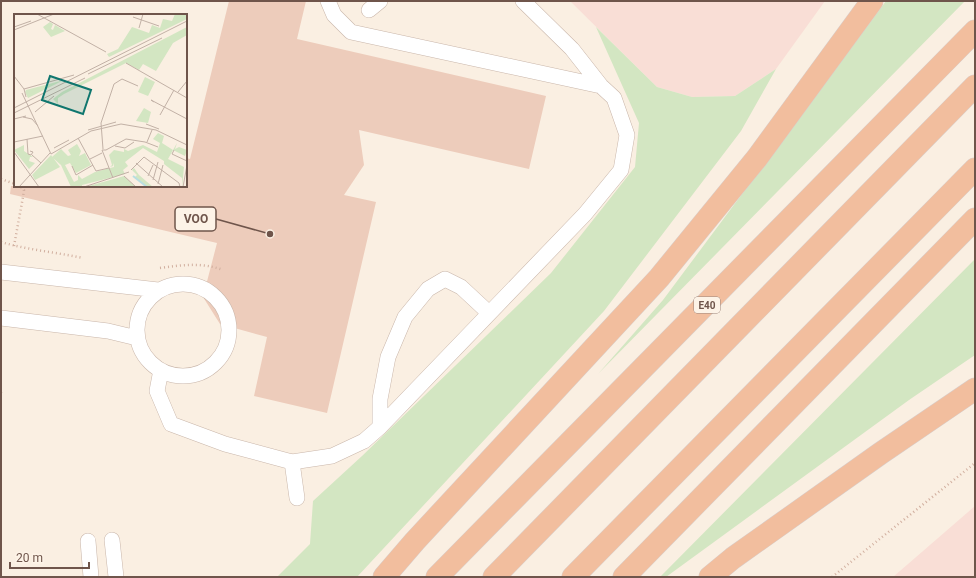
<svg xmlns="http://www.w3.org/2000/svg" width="976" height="578" viewBox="0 0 976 578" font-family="Roboto,sans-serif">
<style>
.commercial{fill:#f9ded6}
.green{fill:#d3e6c2}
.building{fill:#edccbb}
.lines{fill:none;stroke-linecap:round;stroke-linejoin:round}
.service-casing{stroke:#c9b6aa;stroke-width:16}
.trunk-casing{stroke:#d7cfcd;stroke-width:23}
.path{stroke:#d1af9f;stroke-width:2.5;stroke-dasharray:1 3;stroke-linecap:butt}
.service{stroke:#fff;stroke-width:15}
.trunk{stroke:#f2be9e;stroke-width:22}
.labels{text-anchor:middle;stroke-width:3.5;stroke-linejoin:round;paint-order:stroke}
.shield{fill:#fdf3e7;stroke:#9a847a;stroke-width:1}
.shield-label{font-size:10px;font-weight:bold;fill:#6f554b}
.inset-river{fill:none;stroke:#b8dee1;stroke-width:2}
.inset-road{fill:none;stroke:#c2b1a6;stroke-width:1}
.view{fill:#0f766e;fill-opacity:0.15;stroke:#0f766e;stroke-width:2}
.inset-edge{fill:none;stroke:#6f554b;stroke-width:2}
.leader{fill:none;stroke:#6f554b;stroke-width:1.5}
.callout-dot{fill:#6f554b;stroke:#fdf3e7;stroke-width:1.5}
.callout{fill:#fdf3e7;stroke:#6f554b;stroke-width:1.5}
.callout-label{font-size:12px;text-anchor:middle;font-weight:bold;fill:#6f554b}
</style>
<rect width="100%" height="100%" fill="#faefe2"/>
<path class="commercial" d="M570,1H825L776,69L735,96L692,97L657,87Z
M975,506V577H893Z"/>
<path class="green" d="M886,1H965L598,374L663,300Z
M596,27L657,87L692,97L735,96L776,69L741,131L604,311L357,577H277L310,544L313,501L362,456L551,273L635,167L639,123Z
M975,259V355L909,400L666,577H660Z"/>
<path class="building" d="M229,1H306L297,39L546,96L529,169L359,130L364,165L344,195L376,202L327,413L254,396L267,337L220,324L203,297L217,243L10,194L11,186H186V158L190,159Z"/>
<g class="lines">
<g class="service-casing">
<path id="service" d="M328,1L334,15L351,32L601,86
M369,10L380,1
M1,272L158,290
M137 330a46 46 0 1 1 92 0a46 46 0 1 1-92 0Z
M1,318L108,331L137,338
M161,370L157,391L171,424L225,444L292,462L332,456L364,441L380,427L585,214L621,170L627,135L614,98L601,86L572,49L523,1
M380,427V399L388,357L405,317L428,289L445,279L461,287L489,313
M292,462L297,498
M112,540L116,577
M88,541L91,577"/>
</g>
<g class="trunk-casing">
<path id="trunk" d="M384,577L415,541L659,278L757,158L872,1
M437,577L975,31
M494,577L975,86
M573,577L975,169
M624,577L975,219
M710,577L733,558L881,453L975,389"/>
</g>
<path class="path" d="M1,179L15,184
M1,242C28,250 55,252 83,258
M14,246L23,197L24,190L20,186
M160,268C182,265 202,262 223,270
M1,392L3,391
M832,577L975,463"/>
<use href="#service" class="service"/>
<use href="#trunk" class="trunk"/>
</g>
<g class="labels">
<rect class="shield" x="694" y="297" width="26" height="16" rx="3"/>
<g class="shield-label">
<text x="707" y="309">E40</text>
</g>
</g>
<g transform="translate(14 14)">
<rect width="173" height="173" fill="#faefe2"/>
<path d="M161,0H173V5L95,43L93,40L104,35L118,13L135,19L138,11L146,14L149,5L158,7ZM36,8L39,10L37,15L39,16L41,11L51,17L37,23L29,13ZM173,13V21L159,29L142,57L129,50L125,56L112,49L50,80L44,84V90L39,85L48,78ZM131,63L141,68L134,82L124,78ZM50,66L14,84L11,78L12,76ZM130,94L137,98L134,109L122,107ZM144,119L150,122L148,129L159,136L163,129L161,135L165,133L173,136L171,142L159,136L154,145L170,153L168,173V164L150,150V147L129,134L111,148L114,152L109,156L111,160L68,171V173H57L47,151L38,143L47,135L54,142L57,141L54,136L63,130L67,137L65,142L71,139L77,151L62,159L56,149L51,151L60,168L64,166V161L68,165L81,158L100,153V149L99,152L96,153L98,151L95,141L100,136L110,138V135L114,137L129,131L143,138L146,129L139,125ZM10,131V137L19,143H16L15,147L21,149L15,155L0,136ZM37,141L46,153L21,166L18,161ZM120,154L125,161L139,173H133L121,163L123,161L118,156ZM110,162L122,173H71L100,165Z" fill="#d3e6c2"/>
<path class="inset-river" d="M119,162L133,173"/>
<path class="inset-road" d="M23,0L92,38M119,3L145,12M0,13L17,7M125,14L129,0M0,16L40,0M112,49L173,84M74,60L148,24M0,62L10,75L12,83M10,75L60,61M164,78L173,67M8,79L37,140L77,117L107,110L142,116L173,131M140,88L137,86L173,105M0,94L173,7M21,98L40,82M0,99L71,64M146,101L160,76M9,103L18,105L24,112M0,105L12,102M132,110L145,115M74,116L102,108M64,124L82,157L95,154M13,125L14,140L17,141L19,138L16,137M0,128L29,122M133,128L138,116M101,132L111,134L120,128M40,134L55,126M89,135L87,109L100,70L108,65L124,72M160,136L158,140L173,147M0,138L25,173M18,141L27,149M76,145L88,139M122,149L149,173M58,152L62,161L79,151M117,156L130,143L165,169L166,173M110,162L122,173M134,162L139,151M99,164L88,136H92L112,125L131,128L144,133M139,166L144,148M144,170L149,151M5,173L36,139M70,173L115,158M169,173L173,151"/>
<path class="view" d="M36,62L77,76L69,100L28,86Z"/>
<rect width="173" height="173" class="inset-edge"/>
</g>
<path class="leader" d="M270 234L216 219"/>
<circle class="callout-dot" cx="270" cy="234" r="4"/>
<rect class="callout" x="175" y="207" width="41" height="24" rx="4"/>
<g class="callout-label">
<text x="196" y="223">VOO</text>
</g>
<rect width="976" height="578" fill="none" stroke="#6f554b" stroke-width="4"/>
<path d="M10 562v6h79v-6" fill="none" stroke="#6f554b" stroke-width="2"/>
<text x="16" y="562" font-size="12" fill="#6f554b" stroke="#fdf3e7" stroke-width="3" paint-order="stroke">20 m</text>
</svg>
